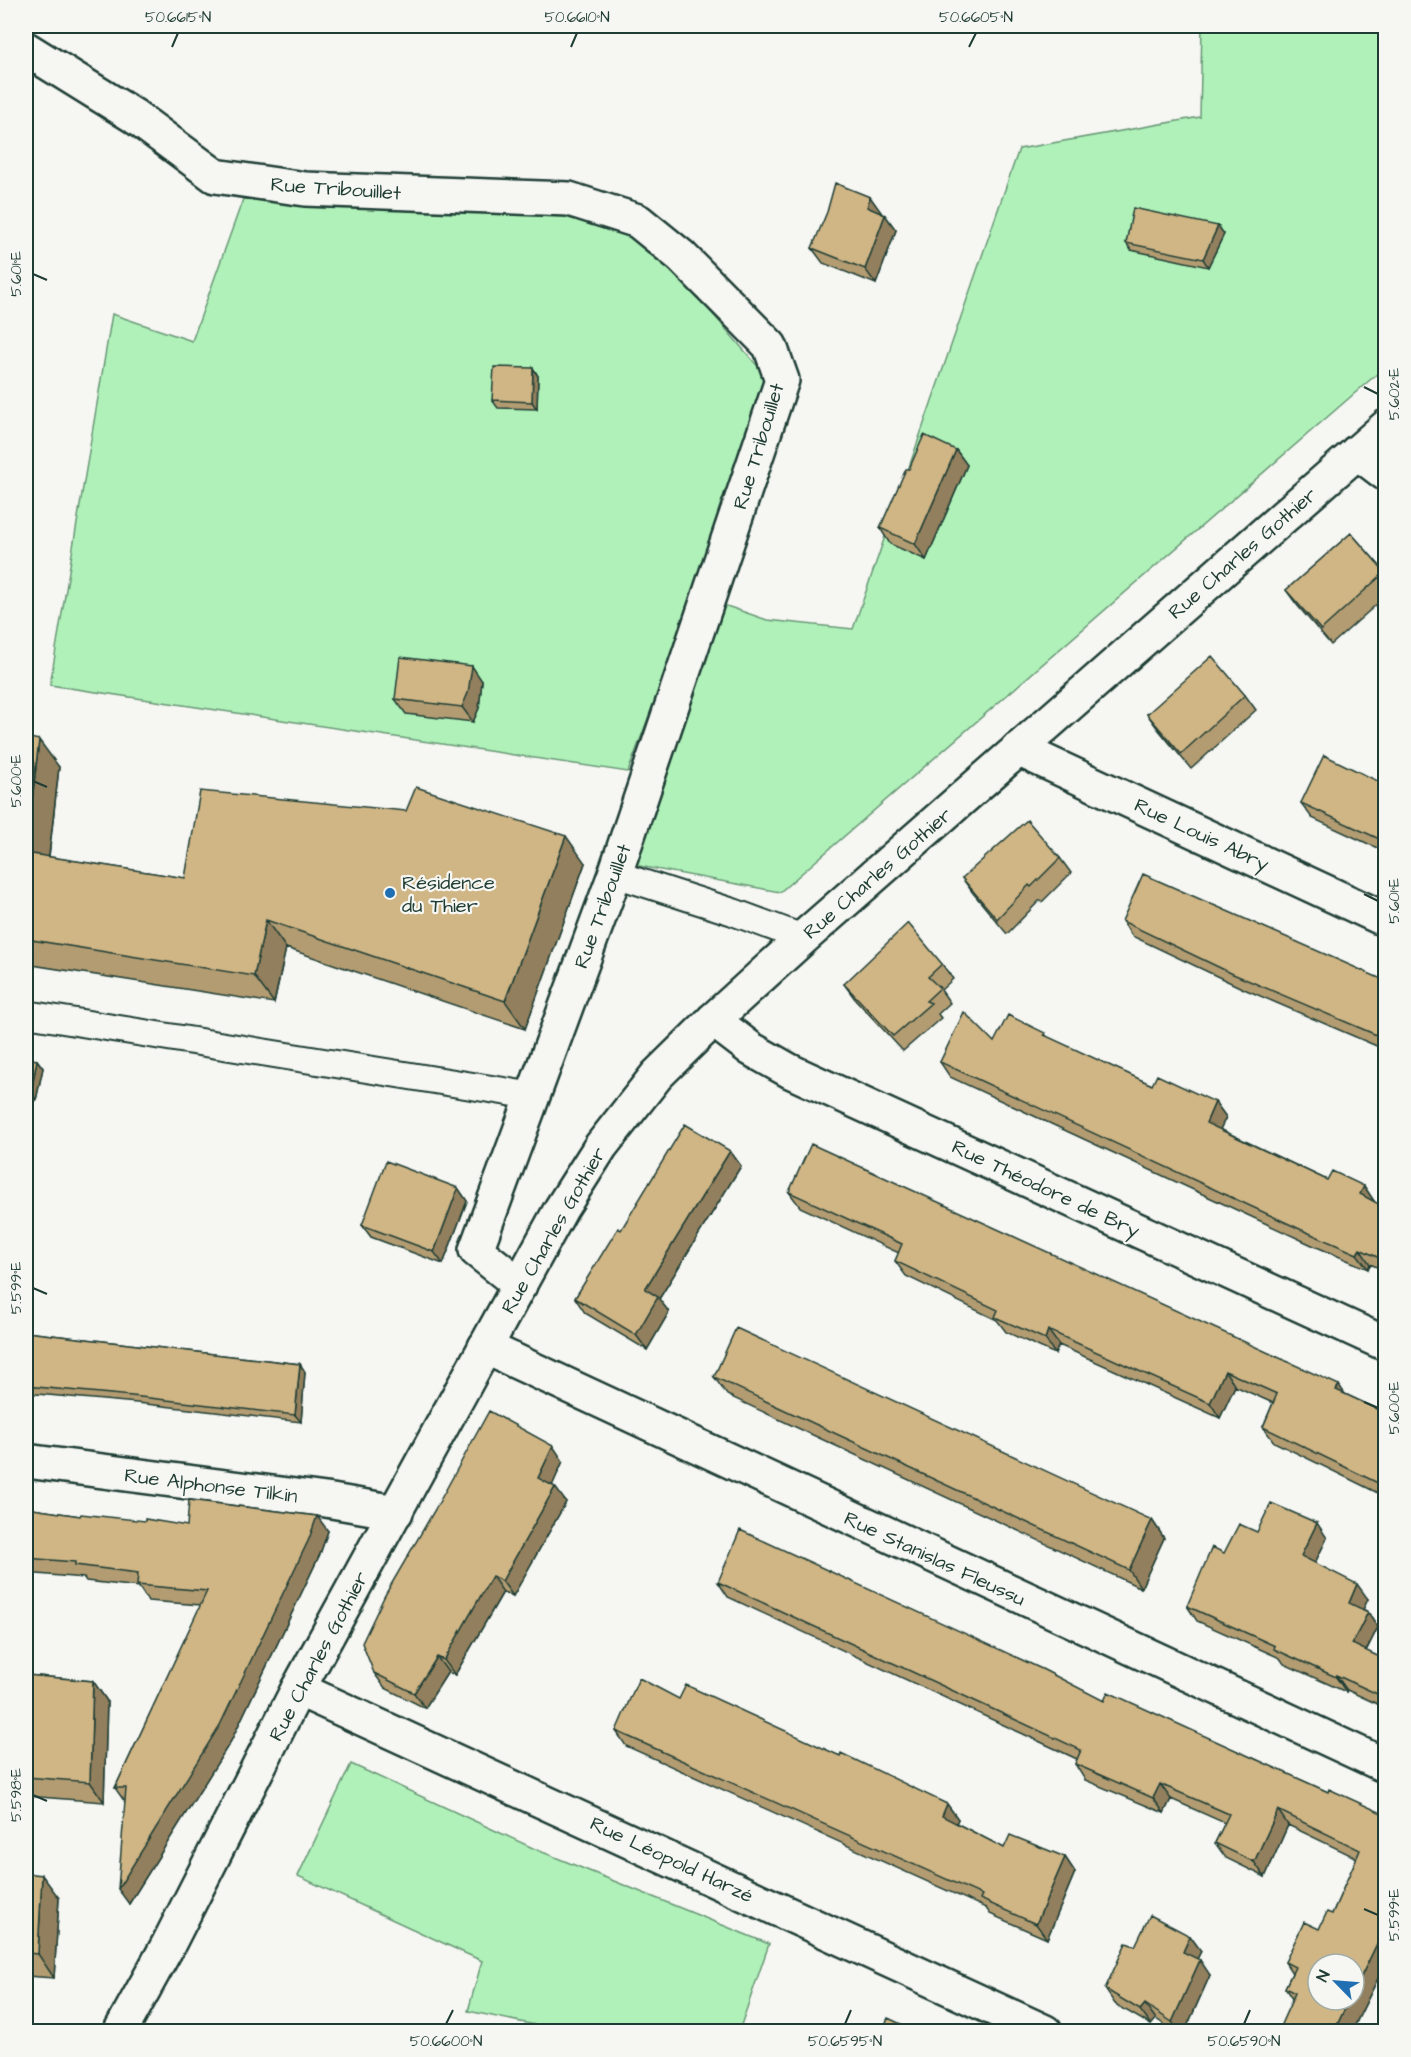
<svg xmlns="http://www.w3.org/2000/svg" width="1411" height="2057" viewBox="0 0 1411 2057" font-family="'Architects Daughter',sans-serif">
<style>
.green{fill:#b0f1b9;stroke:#689776;stroke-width:1.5}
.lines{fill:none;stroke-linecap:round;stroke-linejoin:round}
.lane-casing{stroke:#1f3d34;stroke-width:30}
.street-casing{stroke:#1f3d34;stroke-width:38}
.secondary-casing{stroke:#1f3d34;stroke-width:38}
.lane{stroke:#f6f6f2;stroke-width:26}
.street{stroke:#f6f6f2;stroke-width:33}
.secondary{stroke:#f6f6f2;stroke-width:33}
.wall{fill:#b39c72;stroke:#1f3d34;stroke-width:1.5}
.shaded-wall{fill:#927f5d;stroke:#1f3d34;stroke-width:1.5}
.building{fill:#d0b585;stroke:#1f3d34;stroke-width:1.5}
.ticks{fill:none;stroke:#1f3d34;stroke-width:2}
.poi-dot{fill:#1f6fb2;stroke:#f6f6f2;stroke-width:2}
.labels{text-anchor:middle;stroke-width:4.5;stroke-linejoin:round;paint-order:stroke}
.street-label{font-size:20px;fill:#1f3d34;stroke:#f6f6f2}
.poi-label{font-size:20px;fill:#1f3d34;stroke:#f6f6f2;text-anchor:start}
.neatline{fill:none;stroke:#1f3d34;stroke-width:2}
.ticks-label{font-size:15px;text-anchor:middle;fill:#1f3d34}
</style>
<rect width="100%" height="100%" fill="#f6f6f2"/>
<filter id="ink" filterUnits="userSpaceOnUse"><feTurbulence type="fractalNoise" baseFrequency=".0167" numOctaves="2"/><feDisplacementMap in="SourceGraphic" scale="12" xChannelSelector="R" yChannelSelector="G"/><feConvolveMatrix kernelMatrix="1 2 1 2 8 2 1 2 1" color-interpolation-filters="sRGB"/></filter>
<g filter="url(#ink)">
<path class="green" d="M1202,26H1385L1386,167L1379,182L1386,191L1385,367L780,892L628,864L718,603L767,620L853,629L1019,149L1200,117Z
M243,199L553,208L644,234L773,384L628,772L50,685L112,314L192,341Z
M351,1764L535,1849L769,1944L739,2031H564L468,2011L482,1961L298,1876Z"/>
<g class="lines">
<g class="lane-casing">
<path id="lane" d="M615,874L733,912L803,938
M26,1014L534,1096"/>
</g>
<g class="street-casing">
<path id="street" d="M26,49L134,116L215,176L305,189L569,199L638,221L681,256L770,346L782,380L615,874L476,1250L520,1285
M1357,452L1386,474
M1018,749L1386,920
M713,1020L751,1049L790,1071L1386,1344
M485,1347L1386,1766
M26,1461L326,1500L396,1512
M298,1689L1045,2032"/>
</g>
<g class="secondary-casing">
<path id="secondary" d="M120,2032L168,1945L298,1689L561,1209L601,1146L657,1075L713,1020L803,938L1386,427"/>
</g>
<use href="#lane" class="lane"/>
<use href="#street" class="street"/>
<use href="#secondary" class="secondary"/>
</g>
<path class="wall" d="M870,197L881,213L885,215L896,230L876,284L823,263L812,248Z
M1218,226L1224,234L1208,267L1131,250L1126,243Z
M533,368L538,376L537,409L498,408L492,400Z
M956,450L967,465L926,560L890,544L880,528L909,469Z
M1351,533L1386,573V596L1331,645L1297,605L1286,590Z
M482,681L479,708L473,722L406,714L395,699Z
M1245,695L1256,710L1191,769L1158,729L1147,714Z
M26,737L59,767L49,857L185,878L585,863L525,1029L286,948L274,1003L26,964Z
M1386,785V852L1312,818L1301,803Z
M1060,858L1071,873L1042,902L1040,900L1007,934L973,893L962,878Z
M1122,921L1386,981V1050L1244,989L1132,936Z
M942,964L953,979L941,990L950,1003L938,1014L941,1018L903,1051L855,999L844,984Z
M1045,1033L1047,1037L1152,1085L1215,1102L1226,1117L1220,1129L1327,1180L1364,1186L1374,1201V1202L1386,1208V1271L1370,1264L1368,1269L1312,1245L950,1077L940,1062Z
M26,1058L37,1060L43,1068L36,1100L26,1098Z
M730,1151L741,1166L659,1299L669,1312L647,1350L585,1313L575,1298L621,1230Z
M458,1188L467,1201L443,1264L371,1237L362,1225Z
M789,1192L1345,1394L1386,1413V1497L1274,1442L1263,1427L1273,1403L1235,1386L1220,1418L1059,1345L1055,1354L1006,1332L997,1320L906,1276L895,1261L899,1253L800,1207Z
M26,1332L300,1364L305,1372L301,1422L137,1403L26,1393Z
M714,1377L1152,1520L1164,1538L1141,1588L727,1395Z
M563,1461L552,1485L566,1502L513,1596L503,1592L455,1675L448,1672L425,1708L385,1688L374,1673Z
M26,1508L80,1516L187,1526L328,1531L320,1554L231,1741L129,1904L125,1802L115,1788L201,1605L148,1601L139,1587L86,1581L84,1578L26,1573Z
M1257,1532L1327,1538L1315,1563L1368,1599L1363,1609L1368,1612L1378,1627L1366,1651L1386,1660V1708L1347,1690L1346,1692L1284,1664L1280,1658L1197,1621L1187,1606L1224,1553Z
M718,1582L1104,1701L1253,1758L1328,1792L1386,1815V1962L1352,2031L1292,1999L1285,1988L1292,1973L1285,1962L1319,1929L1332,1914L1357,1858L1288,1825L1265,1877L1226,1858L1215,1843L1225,1823L1171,1799L1164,1813L1085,1780L1075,1764L1077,1759L728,1597Z
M26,1675L93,1681L107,1701L104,1802L26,1796Z
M679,1699L840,1756L947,1804L958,1819L956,1823L1004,1848L1065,1857L1075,1872L1047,1939L990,1914L986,1908L626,1746L616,1731Z
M26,1873L59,1898L54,1978L26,1976Z
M1190,1936L1201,1951L1197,1959L1210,1975L1185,2031H1174L1156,2019L1151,2025L1115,2004L1105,1989L1135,1946Z"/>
<path class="shaded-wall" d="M870,197L881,212L877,222L867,207Z
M885,215L896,230L876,284L865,269Z
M1218,226L1224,234L1208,267L1203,259Z
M533,368L538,376L537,409L532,402Z
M956,450L967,465L926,560L915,544Z
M472,666L482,681L479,708L473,722L462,707Z
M39,740L59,767L46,881L26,853Z
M566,836L585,863L525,1029L505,1001Z
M266,920L286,948L274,1003L254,976Z
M37,1060L43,1068L36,1100L31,1092Z
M1215,1102L1226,1117L1216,1138L1206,1123Z
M730,1151L741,1166L659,1299L669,1312L647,1350L636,1335L645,1289Z
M1364,1186L1374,1201L1370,1209L1360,1194Z
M458,1188L467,1201L443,1264L434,1252Z
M1360,1249L1370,1264L1368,1269L1357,1254Z
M1048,1330L1059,1345L1055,1354L1045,1339Z
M300,1364L305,1372L301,1422L295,1415Z
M1225,1371L1235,1386L1220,1418L1210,1403Z
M1339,1385L1349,1400L1336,1390Z
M553,1446L563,1461L549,1493L538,1478Z
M555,1487L566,1502L513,1596L502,1581Z
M317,1516L328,1531L320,1554L231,1741L129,1904L118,1889Z
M1152,1520L1164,1538L1141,1588L1129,1570Z
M1317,1523L1327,1538L1311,1571L1301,1556Z
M492,1576L503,1592L455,1675L444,1660Z
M1357,1584L1368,1599L1359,1618L1349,1603Z
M1368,1612L1378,1627L1362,1659L1352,1644Z
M437,1657L448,1672L425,1708L414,1693Z
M1336,1675L1347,1690L1346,1692L1336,1677Z
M93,1681L107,1701L104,1802L90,1782Z
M1160,1784L1171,1799L1164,1813L1153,1798Z
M947,1804L958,1819L953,1831L942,1816Z
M1278,1810L1288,1825L1265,1877L1254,1862Z
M1065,1857L1075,1872L1047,1939L1036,1924Z
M42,1875L59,1898L54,1978L38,1954Z
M1386,1925V1962L1352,2031H1334L1349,2000H1354V1991Z
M1190,1936L1201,1951L1193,1967L1183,1952Z
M1200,1960L1210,1975L1185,2031H1179L1172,2022Z
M1145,2004L1156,2019L1151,2025L1140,2010Z"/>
<path class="building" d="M835,183L870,197L867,207L885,215L865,269L812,248L827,212Z
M1133,208L1218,226L1203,259L1126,243Z
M494,367L533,368L532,402L492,400Z
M924,435L956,450L915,544L880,528L906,469H909Z
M1351,533L1385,572L1321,630L1286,590Z
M1212,656L1245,695L1181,754L1147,714Z
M400,657L472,666L468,693L462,707L395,699Z
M26,737L39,740L26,853L185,878L200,791L406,811L416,787L566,836L505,1001L266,920L254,976L26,939Z
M1324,755L1386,785V842L1301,803Z
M1027,820L1060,858L1031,887L1029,885L997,919L962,878Z
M1143,874L1386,981V1039L1233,974L1122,921Z
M908,923L942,964L928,977L940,988L926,1001L931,1003L893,1036L844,984Z
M964,1012L994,1042L1008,1015L1045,1033L1044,1035L1152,1085L1157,1075L1215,1102L1206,1123L1327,1180L1332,1171L1364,1186L1360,1194L1386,1208V1261L1360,1249L1357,1254L1302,1230L940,1062Z
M26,1058L37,1060L31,1092L26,1091Z
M685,1124L730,1151L645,1289L658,1297L636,1335L575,1298L618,1228L621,1230Z
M811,1144L1339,1385L1336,1390L1386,1413V1483L1384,1486L1263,1427L1277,1394L1225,1371L1210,1403L1048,1330L1045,1339L995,1317L998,1310L895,1261L902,1244L789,1192Z
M386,1161L458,1188L434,1252L362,1225Z
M736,1328L1152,1520L1129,1570L714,1377Z
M26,1332L300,1364L295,1415L132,1396L26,1386Z
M489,1411L553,1446L538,1478L555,1487L502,1581L492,1576L444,1660L437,1657L414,1693L374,1673L362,1643L385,1595L437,1506Z
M189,1500L317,1516L309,1539L220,1725L118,1889L126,1788H115L207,1591L137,1585L138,1573L75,1565V1562L26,1558V1508L80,1516L81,1514L145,1521V1519L187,1526Z
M1271,1503L1317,1523L1301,1556L1357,1584L1349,1603L1368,1612L1352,1644L1386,1660V1698L1336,1675V1677L1274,1649L1275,1646L1187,1606L1212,1547L1224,1553L1239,1524L1257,1532Z
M740,1530L1044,1670L1104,1701L1108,1692L1253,1758L1328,1792L1329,1789L1386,1815V1925L1354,1991V1964H1318V2000H1349L1334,2031H1278L1295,1993L1285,1988L1295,1967L1285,1962L1304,1922L1319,1929L1327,1912L1332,1914L1360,1850L1278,1810L1254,1862L1215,1843L1229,1814L1160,1784L1153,1798L1075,1764L1081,1750L718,1582Z
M26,1675L93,1681L90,1782L26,1777Z
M639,1678L679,1699L686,1685L840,1756L841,1753L947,1804L942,1816L1004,1848L1010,1835L1065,1857L1036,1924L980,1899L982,1895L616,1731Z
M26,1873L42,1875L38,1954L26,1953Z
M1150,1915L1190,1936L1183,1952L1200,1960L1172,2022L1145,2004L1140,2010L1105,1989L1126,1943L1135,1946Z
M888,2018L916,2031H882Z"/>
</g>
<path class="ticks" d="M172,47L178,33M571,47L577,33M969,47L976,33M33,274L47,280M1364,387L1378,394M33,781L47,787M1364,894L1378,901M33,1288L47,1294M1364,1402L1378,1408M33,1795L47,1801M1364,1909L1378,1915M446,2024L453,2010M845,2024L851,2010M1244,2024L1250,2010"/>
<circle class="poi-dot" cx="390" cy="893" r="6"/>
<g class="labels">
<g class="street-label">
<text transform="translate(336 188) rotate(4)" y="7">Rue Tribouillet</text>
<text transform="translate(758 446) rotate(-73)" y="7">Rue Tribouillet</text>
<text transform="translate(1242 553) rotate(-41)" y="7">Rue Charles Gothier</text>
<text transform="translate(1202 834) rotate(25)" y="7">Rue Louis Abry</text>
<text transform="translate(877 873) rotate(-41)" y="7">Rue Charles Gothier</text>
<text transform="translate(602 906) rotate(-70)" y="7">Rue Tribouillet</text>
<text transform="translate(1046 1188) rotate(25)" y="7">Rue Théodore de Bry</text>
<text transform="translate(553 1230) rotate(-60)" y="7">Rue Charles Gothier</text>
<text transform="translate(211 1485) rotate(7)" y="7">Rue Alphonse Tilkin</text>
<text transform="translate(935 1558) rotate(25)" y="7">Rue Stanislas Fleussu</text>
<text transform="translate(318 1656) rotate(-62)" y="7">Rue Charles Gothier</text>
<text transform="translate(672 1859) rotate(25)" y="7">Rue Léopold Harzé</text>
</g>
<g class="poi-label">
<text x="402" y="889">Résidence<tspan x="402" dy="23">du Thier</tspan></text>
</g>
</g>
<rect width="1411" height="2057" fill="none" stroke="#f6f6f2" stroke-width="66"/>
<g transform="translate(1336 1982) rotate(295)"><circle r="28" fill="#f6f6f2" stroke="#a0aca6" stroke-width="1.5"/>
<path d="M0-4.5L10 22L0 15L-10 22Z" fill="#1f6fb2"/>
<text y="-9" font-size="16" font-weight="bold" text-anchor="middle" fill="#1f3d34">N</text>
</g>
<rect x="33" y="33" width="1345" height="1991" class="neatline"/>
<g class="ticks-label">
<text x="178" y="22">50.6615°N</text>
<text x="577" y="22">50.6610°N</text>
<text x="976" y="22">50.6605°N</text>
<text transform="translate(16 274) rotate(-90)" y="5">5.601°E</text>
<text transform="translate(1394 394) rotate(-90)" y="5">5.602°E</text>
<text transform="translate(16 781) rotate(-90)" y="5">5.600°E</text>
<text transform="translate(1394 901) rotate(-90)" y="5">5.601°E</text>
<text transform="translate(16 1288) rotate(-90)" y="5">5.599°E</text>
<text transform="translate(1394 1408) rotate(-90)" y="5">5.600°E</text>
<text transform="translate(16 1795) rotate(-90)" y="5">5.598°E</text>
<text transform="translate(1394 1915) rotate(-90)" y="5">5.599°E</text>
<text x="446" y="2046">50.6600°N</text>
<text x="845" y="2046">50.6595°N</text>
<text x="1244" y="2046">50.6590°N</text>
</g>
</svg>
